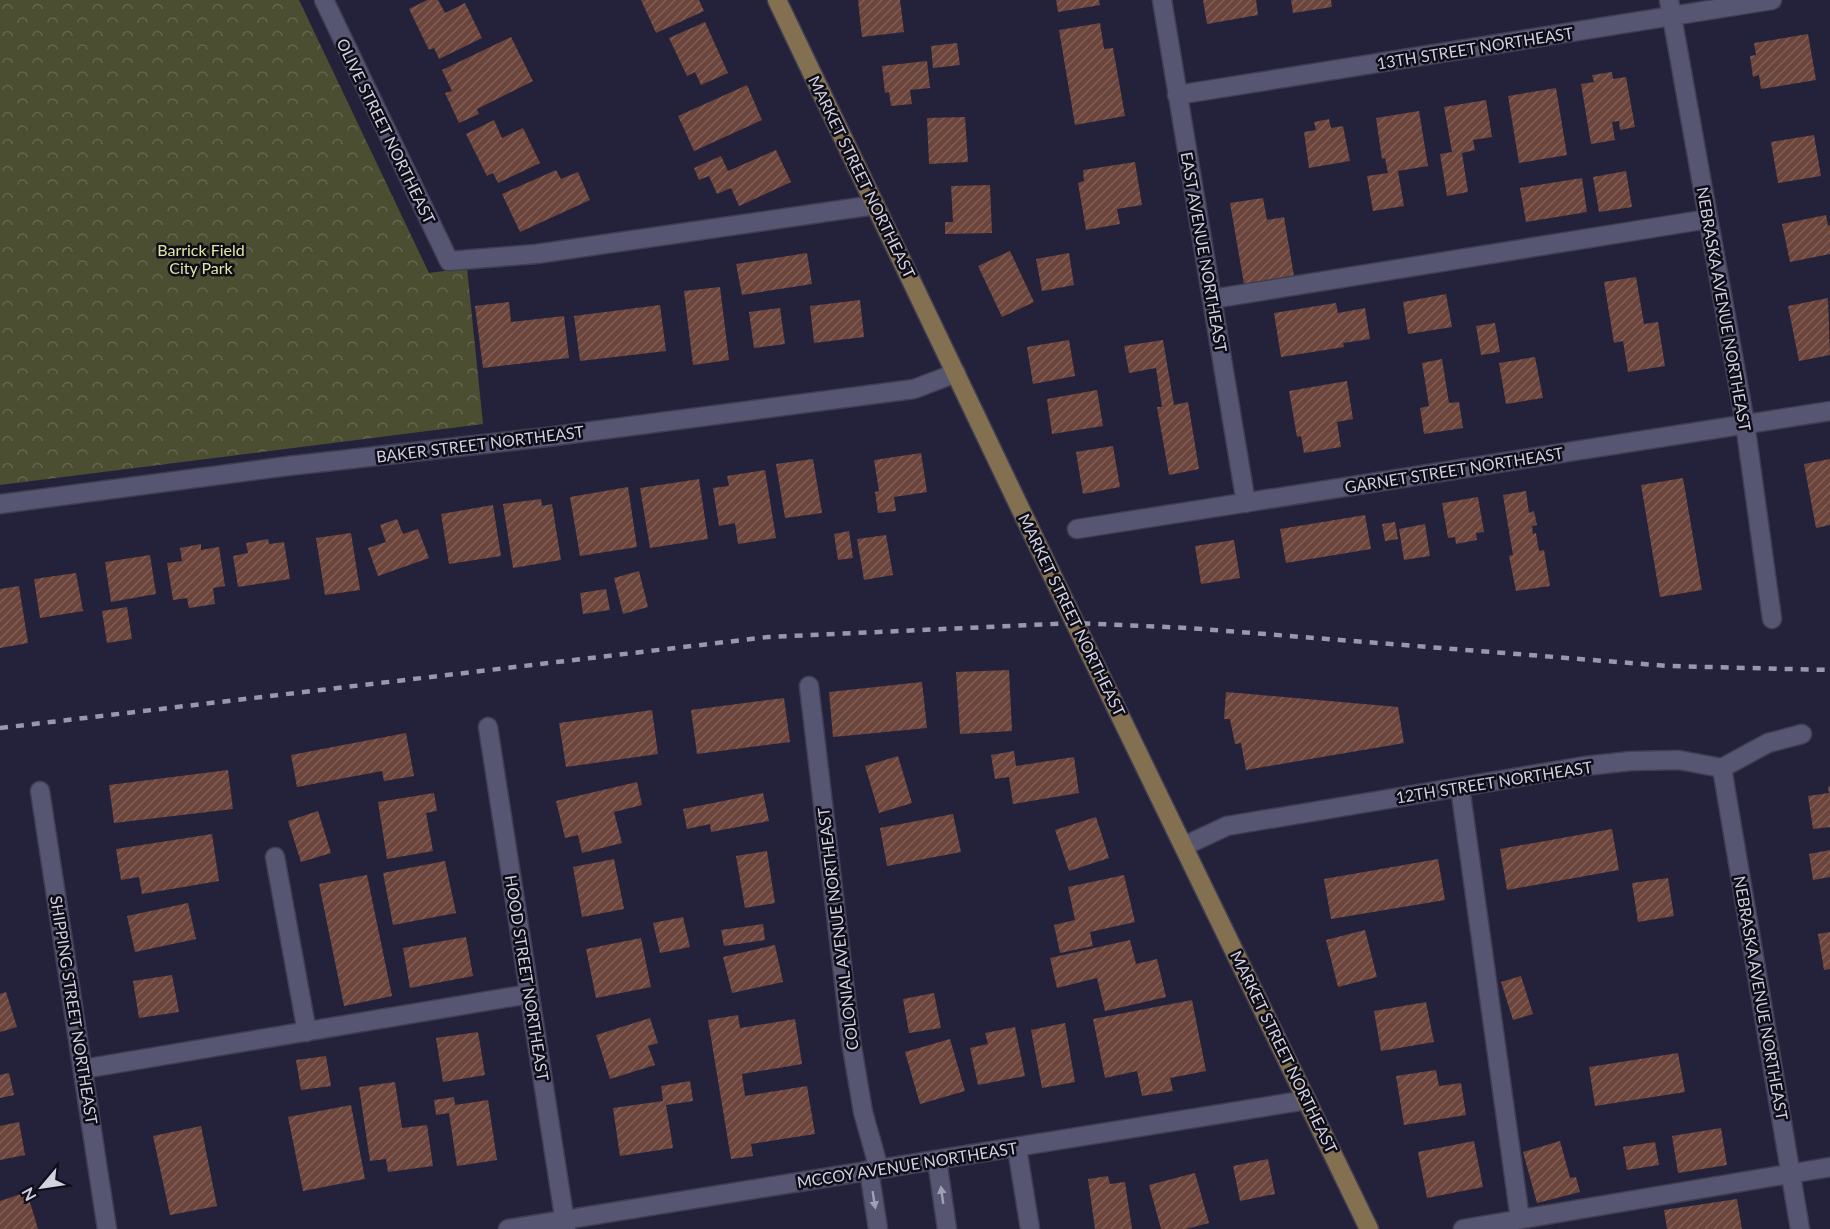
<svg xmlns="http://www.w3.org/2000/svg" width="1830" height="1229" viewBox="0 0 1830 1229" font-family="Lato,sans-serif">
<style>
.park{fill:url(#park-crowns)}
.building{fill:url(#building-hatch)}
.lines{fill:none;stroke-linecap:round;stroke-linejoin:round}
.minor-casing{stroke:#413e53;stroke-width:21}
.major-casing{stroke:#413e53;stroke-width:21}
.minor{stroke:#575672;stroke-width:18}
.major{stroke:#837050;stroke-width:18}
.rail{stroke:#9897ab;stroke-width:4.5;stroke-dasharray:8 8;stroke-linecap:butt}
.oneway{fill:#a0a0b5}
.labels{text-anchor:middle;stroke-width:5;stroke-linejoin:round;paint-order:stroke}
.street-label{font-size:16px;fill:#d1d1e2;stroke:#0e0d18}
.park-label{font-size:16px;fill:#e2e7a3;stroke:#0e0d18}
</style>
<defs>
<pattern id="park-crowns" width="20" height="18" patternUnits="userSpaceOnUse" patternTransform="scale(1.5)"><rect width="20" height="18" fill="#4c4e31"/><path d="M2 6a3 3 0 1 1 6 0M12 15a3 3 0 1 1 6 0" fill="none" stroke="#65664f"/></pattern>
<pattern id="building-hatch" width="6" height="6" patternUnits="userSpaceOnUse" patternTransform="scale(1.5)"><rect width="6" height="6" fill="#6b443b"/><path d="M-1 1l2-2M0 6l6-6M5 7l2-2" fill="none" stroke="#7f5e57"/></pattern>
</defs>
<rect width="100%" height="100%" fill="#24223b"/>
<path class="park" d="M0,0H299L429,273L467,268L483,424L0,485Z"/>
<path class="building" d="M427,0H438L445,13L465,3L482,38L439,59L434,48L429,50L409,9Z
M641,0H699L704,11L656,33Z
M858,0H900L904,32L862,37Z
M1056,0H1099L1100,5L1058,12Z
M1203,0H1256L1258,15L1207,24Z
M1291,0H1331L1332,7L1293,13Z
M705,22L728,73L701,85L695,72L687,76L669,38Z
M1100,23L1104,49L1113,48L1125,116L1075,125L1059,30Z
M1808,34L1816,80L1761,89L1759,75L1753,77L1750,56L1756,55L1754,43Z
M511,37L533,81L477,109L479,114L459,123L445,93L452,91L442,70Z
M957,43L960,65L933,68L931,46Z
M927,61L930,88L910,90L912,104L891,106L889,92L885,93L882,66Z
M1612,72L1613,79L1626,77L1635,127L1620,130L1619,121L1612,122L1615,140L1591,144L1581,84L1594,82L1592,75Z
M747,85L762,120L694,151L678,116Z
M1556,88L1567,155L1519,163L1508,96Z
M1486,100L1492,137L1473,140L1475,150L1462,153L1468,192L1447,196L1440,154L1452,152L1444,107Z
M1419,111L1428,166L1398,171L1404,206L1373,211L1367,176L1388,173L1385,158L1382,159L1376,118Z
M965,117L968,162L929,164L927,118Z
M1329,119L1331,128L1343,126L1350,161L1309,168L1304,132L1316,130L1314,122Z
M494,120L502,138L523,128L540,163L498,183L493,173L487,176L466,134Z
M1814,135L1821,176L1778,183L1771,142Z
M776,150L791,182L739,206L731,188L717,194L709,176L699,180L694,168L721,156L728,171Z
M1135,162L1142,205L1117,209L1120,224L1086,230L1078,183L1084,181L1083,170Z
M556,170L561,179L578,172L590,200L520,232L502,194Z
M1626,171L1632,207L1599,212L1593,177Z
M1582,178L1587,212L1526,222L1520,188Z
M990,185L992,233L945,234V222H953L951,186Z
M1263,198L1267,220L1284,217L1294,276L1244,284L1230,203Z
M1826,215L1828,226L1830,225V254L1790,262L1782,224Z
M1010,251L1034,302L1002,317L978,266Z
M807,253L812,284L742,295L736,264Z
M1069,253L1074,285L1042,291L1036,259Z
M1636,277L1644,324L1658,322L1665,366L1628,372L1623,341L1614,343L1604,282Z
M720,287L729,360L693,365L684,291Z
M1446,294L1452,327L1408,334L1403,302Z
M1828,298L1830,355L1799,361L1788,306Z
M860,300L864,337L814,343L810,306Z
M509,302L511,322L564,316L569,358L483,368L475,306Z
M1336,303L1338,313L1365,308L1370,339L1343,343L1344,347L1281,357L1274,313Z
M660,305L666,351L580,361L574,316Z
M780,308L785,344L754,348L749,312Z
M1495,323L1500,352L1481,355L1476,326Z
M1069,340L1075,376L1033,384L1027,347Z
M1163,340L1174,405L1188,402L1199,469L1169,475L1157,407H1162L1156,368L1129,373L1124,346Z
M1535,357L1543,398L1506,404L1499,363Z
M1442,359L1449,403L1459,402L1463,428L1424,434L1420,408L1429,406L1422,363Z
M1347,381L1353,419L1337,422L1341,447L1304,453L1301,436L1297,437L1289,391Z
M1097,390L1103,426L1052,434L1047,399Z
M1113,446L1120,487L1083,494L1076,452Z
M921,453L927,492L894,497L896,511L878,513L875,492L879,491L874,460Z
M813,459L822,513L785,518L776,464Z
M1830,459V525L1816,528L1804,464Z
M765,470L776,538L738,544L735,523L719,526L713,488L729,486L727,476Z
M1683,478L1702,590L1660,597L1641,485Z
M699,479L708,539L650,548L640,488Z
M628,487L637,547L580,556L570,497Z
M1526,491L1529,513L1534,511L1537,525L1532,526L1533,534L1536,533L1539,551L1544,550L1550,586L1516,591L1509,556L1513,555L1503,495Z
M1478,497L1484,532L1476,533L1477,540L1456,544L1455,537L1448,538L1442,503Z
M541,499L542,506L552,504L561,560L513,568L503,504Z
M493,505L501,556L449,564L441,514Z
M1365,515L1371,549L1286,563L1280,529Z
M397,519L403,534L418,529L429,558L378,576L368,548L386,542L380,525Z
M1395,522L1398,539L1385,541L1382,524Z
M1425,524L1430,556L1404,560L1399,529Z
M849,531L853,558L838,560L834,534Z
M351,533L360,590L325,595L316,538Z
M886,535L893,575L864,580L857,539Z
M268,539L269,544L284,542L290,579L238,587L233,556L248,553L246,543Z
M1234,540L1240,578L1201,584L1195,546Z
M201,544V550L219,547L225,586L213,588L215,604L189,608L187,598L173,600L167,563L182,561L180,548Z
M150,555L156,594L111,602L105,562Z
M639,571L648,607L623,614L614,578Z
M76,573L83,611L40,618L34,579Z
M19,586L28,643L0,648V589Z
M606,589L610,610L583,614L580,593Z
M127,607L132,639L107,643L102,611Z
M1009,670L1012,731L960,734L956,672Z
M922,682L927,728L833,737L829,692Z
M1226,692L1398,707L1404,743L1246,770L1241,743L1235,744L1230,719H1224Z
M784,698L790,742L697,754L691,710Z
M652,710L658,754L566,767L559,723Z
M406,733L414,776L384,781L382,771L297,787L291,755Z
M1014,751L1016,766L1074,757L1079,793L1013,804L1009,777L995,779L991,755Z
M898,756L912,803L879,813L865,766Z
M228,770L233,809L114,823L109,785Z
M637,782L642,805L614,812L622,843L582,853L578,835L565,838L556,801Z
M1830,786V827L1813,829L1808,796L1829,793L1828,787Z
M434,793L437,811L426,813L433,851L387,859L378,802Z
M763,793L769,821L711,832L710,824L687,829L683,809Z
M318,811L331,853L301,862L288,821Z
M953,814L961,852L887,866L880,828Z
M1096,817L1109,858L1069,871L1055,830Z
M1612,829L1619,870L1507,890L1500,849Z
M212,834L219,881L142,894L139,877L121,880L116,849Z
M1830,850V877L1813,880L1809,854Z
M767,851L775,903L745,908L736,856Z
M614,859L624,909L582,917L573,867Z
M1438,859L1445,900L1331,919L1324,879Z
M445,861L456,913L393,925L383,873Z
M367,875L392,996L344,1006L319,884Z
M1124,875L1135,922L1090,932L1093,946L1060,953L1054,925L1075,920L1068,887Z
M1668,878L1674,916L1638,922L1632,883Z
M188,903L196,939L135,952L127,916Z
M683,917L690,947L660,953L653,923Z
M763,924L765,940L724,946L721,930Z
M1365,930L1377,977L1338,987L1326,940Z
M1830,932V969L1824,970L1818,934Z
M466,937L473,976L410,988L403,948Z
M641,938L651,987L596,998L586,949Z
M1130,940L1136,964L1157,959L1166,997L1105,1011L1097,978L1057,988L1050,958Z
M775,945L783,982L732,993L723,957Z
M172,975L179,1012L139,1018L133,981Z
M1521,976L1533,1014L1513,1020L1501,982Z
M6,992L17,1027L0,1032V994Z
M934,993L941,1028L909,1033L903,999Z
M1192,1000L1206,1071L1170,1078L1173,1091L1142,1096L1137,1071L1105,1078L1093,1019Z
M1426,1002L1434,1042L1381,1051L1374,1011Z
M738,1015L740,1028L795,1019L802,1064L742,1074L745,1096L807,1086L815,1134L751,1144L753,1156L731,1159L708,1020Z
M650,1018L658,1043L648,1046L655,1065L610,1079L596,1035Z
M1065,1023L1075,1082L1042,1088L1031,1030Z
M1015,1027L1025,1076L978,1085L970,1048L988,1044L985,1033Z
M478,1032L485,1075L443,1082L436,1038Z
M950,1039L965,1091L920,1104L905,1052Z
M1678,1053L1685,1092L1595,1106L1589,1067Z
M326,1056L331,1086L301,1090L296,1060Z
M1436,1070L1439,1086L1461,1083L1466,1115L1404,1125L1396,1076Z
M9,1073L14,1095L0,1098V1075Z
M690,1081L693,1101L666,1105L673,1148L620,1156L613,1108L663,1101L661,1086Z
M395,1082L402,1128L427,1125L433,1166L388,1172L386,1159L370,1161L359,1087Z
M454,1097L455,1105L488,1100L497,1160L457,1166L449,1113L436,1115L434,1100Z
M351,1105L365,1179L303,1191L288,1117Z
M19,1122L25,1155L0,1160V1126Z
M201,1126L217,1206L170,1215L153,1136Z
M1721,1128L1727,1165L1678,1173L1672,1136Z
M1474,1141L1483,1187L1427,1198L1418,1152Z
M1560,1141L1570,1178L1576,1177L1580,1192L1537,1203L1523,1152Z
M1655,1142L1659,1165L1627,1170L1623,1147Z
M1268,1159L1275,1194L1240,1201L1233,1166Z
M1195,1173L1209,1223L1186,1229H1161L1149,1185Z
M1108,1176L1110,1184L1125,1182L1132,1229H1095L1088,1179Z
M27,1192L38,1229H0V1201Z
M1737,1199L1742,1229H1667L1664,1210Z"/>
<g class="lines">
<g class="minor-casing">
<path id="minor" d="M324,0L449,261L536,254L875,205
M1162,0L1246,503
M1669,0L1745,423L1772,619
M1177,95L1772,0
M1212,299L1708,219
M0,504L288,466L547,437L914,389L956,373
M1077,529L1830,411
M809,686L851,1041L863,1112L879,1169
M488,727L566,1229
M1722,768L1800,1229
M1460,787L1520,1219
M40,791L107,1229
M1184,846L1227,826L1585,766L1631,761L1679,760L1722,768L1768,743L1802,734
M275,857L307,1032
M83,1069L529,994
M1017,1148L1030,1229
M937,1160L947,1229
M869,1170L878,1229
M508,1229L1307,1100
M1463,1229L1830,1167"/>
</g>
<g class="major-casing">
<path id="major" d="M777,0L1075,623L1369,1229"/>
</g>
<use href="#minor" class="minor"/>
<use href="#major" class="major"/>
<path class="rail" d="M0,728L768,637L1075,623L1189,628L1668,666L1830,670"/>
</g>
<defs><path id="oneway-solid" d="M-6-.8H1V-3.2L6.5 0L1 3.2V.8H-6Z" transform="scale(1.5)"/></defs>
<g class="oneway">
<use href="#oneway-solid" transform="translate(942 1195) rotate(-98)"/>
<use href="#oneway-solid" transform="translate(874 1200) rotate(81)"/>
</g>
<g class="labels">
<g class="street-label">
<text transform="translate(1475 48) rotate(-9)" y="6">13TH STREET NORTHEAST</text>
<text transform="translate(386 131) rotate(64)" y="6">OLIVE STREET NORTHEAST</text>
<text transform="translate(862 177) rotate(64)" y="6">MARKET STREET NORTHEAST</text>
<text transform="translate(1204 252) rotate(80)" y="6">EAST AVENUE NORTHEAST</text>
<text transform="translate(1724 309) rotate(80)" y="6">NEBRASKA AVENUE NORTHEAST</text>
<text transform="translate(480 444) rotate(-7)" y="6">BAKER STREET NORTHEAST</text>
<text transform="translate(1454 470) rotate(-9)" y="6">GARNET STREET NORTHEAST</text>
<text transform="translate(1072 615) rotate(64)" y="6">MARKET STREET NORTHEAST</text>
<text transform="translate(1494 782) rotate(-9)" y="6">12TH STREET NORTHEAST</text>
<text transform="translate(838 929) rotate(-97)" y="6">COLONIAL AVENUE NORTHEAST</text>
<text transform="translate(527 978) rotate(81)" y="6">HOOD STREET NORTHEAST</text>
<text transform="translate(1761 998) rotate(80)" y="6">NEBRASKA AVENUE NORTHEAST</text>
<text transform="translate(74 1010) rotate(81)" y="6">SHIPPING STREET NORTHEAST</text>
<text transform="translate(1284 1052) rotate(64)" y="6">MARKET STREET NORTHEAST</text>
<text transform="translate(907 1165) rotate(-9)" y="6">MCCOY AVENUE NORTHEAST</text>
</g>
<g class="park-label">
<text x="201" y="256">Barrick Field<tspan x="201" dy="18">City Park</tspan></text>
</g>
</g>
<g transform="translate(42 1187) rotate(241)" stroke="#0e0d18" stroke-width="4.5" paint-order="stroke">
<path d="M0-4.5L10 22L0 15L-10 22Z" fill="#d1d1e2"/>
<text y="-9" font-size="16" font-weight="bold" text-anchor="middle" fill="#d1d1e2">N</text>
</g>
</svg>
